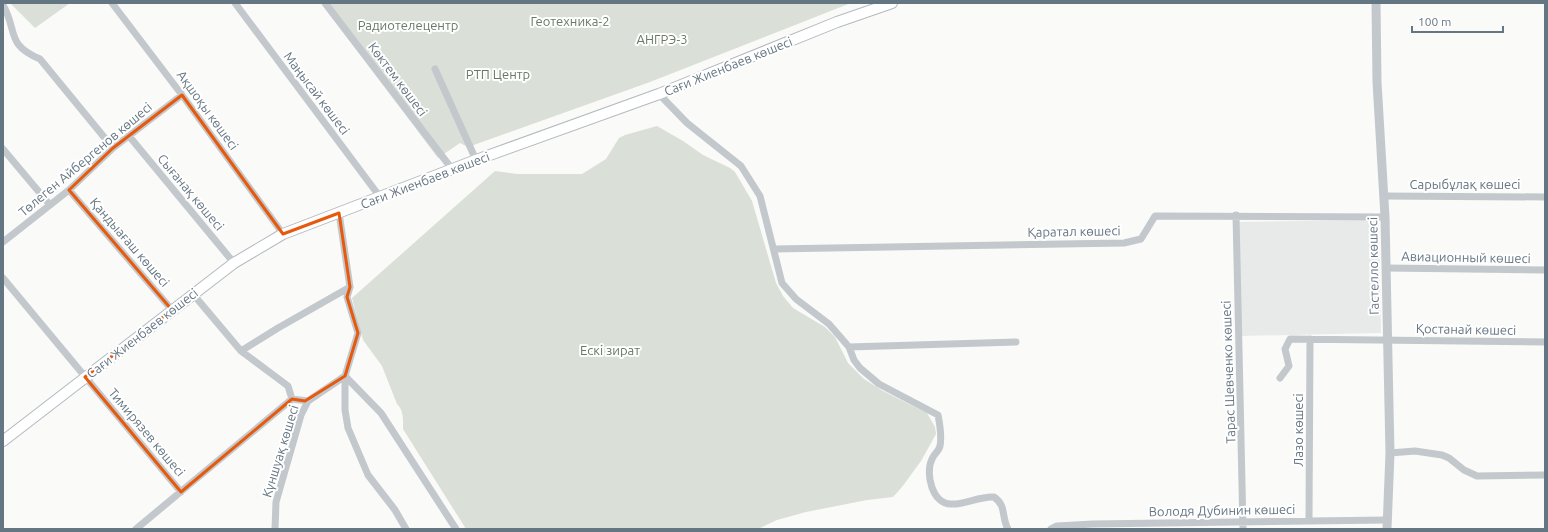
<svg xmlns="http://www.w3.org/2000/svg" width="1548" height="532" viewBox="0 0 1548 532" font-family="Ubuntu,sans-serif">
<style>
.built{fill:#e8e9e9}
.green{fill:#dadfd7}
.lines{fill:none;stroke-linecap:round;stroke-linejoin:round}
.secondary-casing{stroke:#b3babf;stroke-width:12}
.minor{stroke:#c3c8cc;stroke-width:7}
.tertiary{stroke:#c3c8cc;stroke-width:9}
.secondary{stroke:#fff;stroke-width:10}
.marked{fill:none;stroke:#e8590c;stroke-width:3;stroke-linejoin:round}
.labels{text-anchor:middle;stroke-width:4;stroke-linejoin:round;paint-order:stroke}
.park-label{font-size:13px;fill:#687a64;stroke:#fff}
.street-label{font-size:13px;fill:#657683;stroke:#fff}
</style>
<rect width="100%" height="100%" fill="#fafaf8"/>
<path class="built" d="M1379,220L1381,333L1241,336L1239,222Z"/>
<path class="green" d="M10,3H70L35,28Z
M321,3H851L650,82L468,147L460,143L438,158Z
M657,126L683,141L703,155L730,168L735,172L752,201L776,283L783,296L793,308L825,327L835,337L848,363L864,379L883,391L927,413L935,427L936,434L921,461L902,487L893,497L867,500L806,512L777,520L758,529H466L403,429C403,420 404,411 397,404L382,366L363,340L352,298L495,171L517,174H582L606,159L619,138L625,135Z"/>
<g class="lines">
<g class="secondary-casing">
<path id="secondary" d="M3,441L234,263L283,234L476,160L659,94L837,22L892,3"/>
</g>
<path class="minor" d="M112,3L182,95L283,234
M235,3L380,197
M325,3L452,169
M3,5C18,31 5,44 40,59L113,148
M435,69L476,160
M659,94L687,123L741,166L760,196L782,283L796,299L829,324L849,347L854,360L860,368L879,384L938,415C940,425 942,436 940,446C939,451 934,454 932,459C925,473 932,504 951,504C965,505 979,496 994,497C1007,506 1001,517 1008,529
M129,136L234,263
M3,149L50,205
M69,190L172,310
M1385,196L1545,197
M339,213L350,287L347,297L358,333L345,376V410L348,428L368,475L395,510L406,529
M1236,215L1243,529
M3,242L69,190L113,148L182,95
M774,249L1124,243L1141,239L1155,216L1385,217
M1386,268L1545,270
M3,278L181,492
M193,294L241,351L288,386L292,399
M849,347L1016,342
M241,351L278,328L350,287
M345,376L381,413L456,529
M1280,378L1289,366L1285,349L1290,339L1545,342
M292,399L308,401
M1390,453L1415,451L1442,455L1449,458L1464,470L1477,476L1545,475
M1309,521L1310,339
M136,529L292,399
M275,529L276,502L301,415L308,401L345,376
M1051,529L1057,526L1093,524L1387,520"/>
<path class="tertiary" d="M1376,3L1377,82L1385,217L1390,453L1387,529"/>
<use href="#secondary" class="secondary"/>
</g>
<path class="marked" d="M182,95L283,234L339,213L350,287L347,297L358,333L345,376L305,401L292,399L181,492L85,377L172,310L69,190L113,148Z"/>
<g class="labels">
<g class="park-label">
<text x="570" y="26">Геотехника-2</text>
<text x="408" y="30">Радиотелецентр</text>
<text x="662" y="44">АНГРЭ-3</text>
<text x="498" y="79">РТП Центр</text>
<text x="610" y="355">Ескі зират</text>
</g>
<g class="street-label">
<text transform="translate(728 66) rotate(-22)" y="5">Сағи Жиенбаев көшесі</text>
<text transform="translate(398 79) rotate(53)" y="5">Көктем көшесі</text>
<text transform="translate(317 93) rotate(53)" y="5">Маңысай көшесі</text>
<text transform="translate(208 110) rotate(54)" y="5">Ақшоқы көшесі</text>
<text transform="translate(85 159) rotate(-40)" y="5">Төлеген Айбергенов көшесі</text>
<text transform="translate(425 180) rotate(-21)" y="5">Сағи Жиенбаев көшесі</text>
<text x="1465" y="189">Сарыбұлақ көшесі</text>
<text transform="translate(191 192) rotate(50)" y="5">Сығанақ көшесі</text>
<text transform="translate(1074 231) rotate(-1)" y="5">Қаратал көшесі</text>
<text transform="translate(130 242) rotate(49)" y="5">Қандыағаш көшесі</text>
<text transform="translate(1466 257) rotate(1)" y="5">Авиационный көшесі</text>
<text transform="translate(1373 266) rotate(-91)" y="5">Гастелло көшесі</text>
<text transform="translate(1466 329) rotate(1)" y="5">Қостанай көшесі</text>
<text transform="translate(142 333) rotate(-38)" y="5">Сағи Жиенбаев көшесі</text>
<text transform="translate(1228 372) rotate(-92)" y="5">Тарас Шевченко көшесі</text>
<text transform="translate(1298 430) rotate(-90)" y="5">Лазо көшесі</text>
<text transform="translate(147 432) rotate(50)" y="5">Тимирязев көшесі</text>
<text transform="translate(280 451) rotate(-73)" y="5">Күншуақ көшесі</text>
<text transform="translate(1222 510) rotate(-1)" y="5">Володя Дубинин көшесі</text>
</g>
</g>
<rect width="1548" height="532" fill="none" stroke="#657683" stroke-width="8"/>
<path d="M1412 26v6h91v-6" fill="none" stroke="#657683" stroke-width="2"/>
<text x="1418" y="26" font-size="12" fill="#657683" stroke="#ffffff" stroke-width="3" paint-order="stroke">100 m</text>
</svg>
